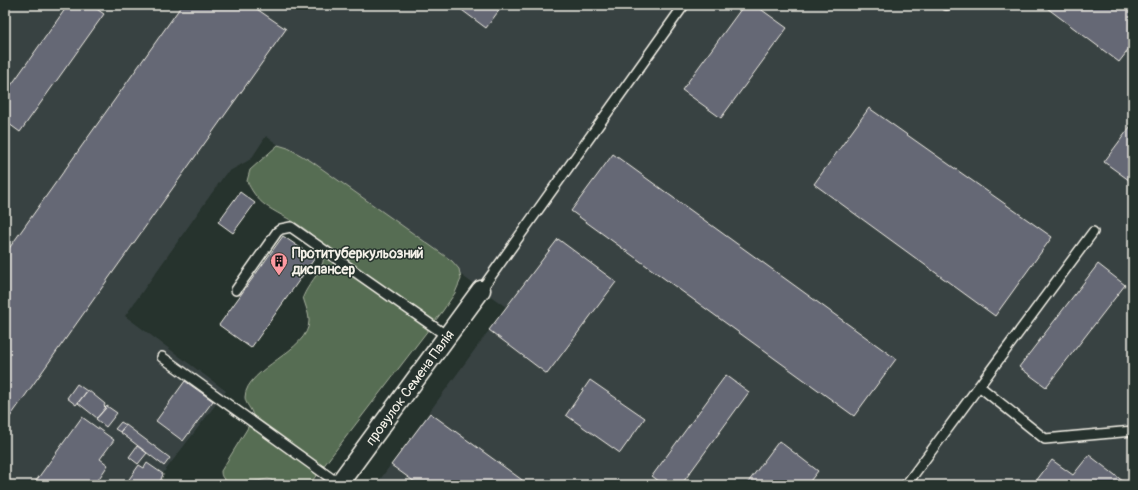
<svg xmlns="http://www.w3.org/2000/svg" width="1138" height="490" viewBox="0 0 1138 490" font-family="Pangolin,sans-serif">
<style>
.built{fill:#394343}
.green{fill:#576d52;stroke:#a6af9d}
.building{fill:#656875;stroke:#f4f1e8}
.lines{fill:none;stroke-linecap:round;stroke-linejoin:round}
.lane-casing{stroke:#f4f1e8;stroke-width:12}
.street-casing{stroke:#f4f1e8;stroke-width:21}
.lane{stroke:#26332d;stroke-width:9}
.street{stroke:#26332d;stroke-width:18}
.labels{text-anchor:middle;stroke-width:3;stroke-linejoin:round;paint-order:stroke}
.poi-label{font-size:14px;font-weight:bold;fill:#f4f1e8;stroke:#26332d;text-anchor:start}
.street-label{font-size:14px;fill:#f4f1e8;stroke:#26332d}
</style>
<rect width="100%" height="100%" fill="#26332d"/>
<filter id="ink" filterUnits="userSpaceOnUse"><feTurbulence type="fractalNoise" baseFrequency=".025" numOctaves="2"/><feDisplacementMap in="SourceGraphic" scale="8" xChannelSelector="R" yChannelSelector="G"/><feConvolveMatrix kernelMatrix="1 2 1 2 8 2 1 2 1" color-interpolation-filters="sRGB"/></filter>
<g filter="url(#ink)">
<path class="built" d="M5,5H1133V485H376L506,307L266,136L251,159L226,173L125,316L226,391L154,485H5Z"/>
<path class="green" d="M278,145L288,148L311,161L452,261L459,269L461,279L455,293L442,312L309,485H272V480L268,479C255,481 220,490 221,471L247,429L253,416C252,409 245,404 245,397C246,368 309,351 309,321C309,313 305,305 303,297C308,284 319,275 323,262C330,234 282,218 265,205C257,199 251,190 247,181L250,170Z"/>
<path class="building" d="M68,5H91L104,14L20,132L5,121V94Z
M182,5H251L286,29L5,424V254Z
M455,5H503L486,28Z
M744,5H755L787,28L721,118L682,90Z
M1043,5H1133V44L1119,62Z
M869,108L1052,237L995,316L814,184Z
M1133,123V183L1104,162Z
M613,154L896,359L854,416L571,211Z
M240,192L255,203L233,233L218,222Z
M283,236L315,258L251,348L219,325Z
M558,239L616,282L547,374L489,330Z
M1098,264L1125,285L1046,387L1019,367Z
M726,375L749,392L681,485H664L652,476Z
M590,380L645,418L620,453L566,415Z
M185,381L213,401L183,441L156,421Z
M77,384L87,391L76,405L67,398Z
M88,390L105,404L104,406L106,408L97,418L78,403Z
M107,406L117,413L106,427L96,419Z
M430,413L529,485H419L391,465Z
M82,417L114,440L100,459L108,465L96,483L94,482L91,485H33Z
M121,422L126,425L120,432L115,429Z
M126,425L170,458L164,466L120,432Z
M779,441L818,471L807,485H746Z
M137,446L147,453L138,464L129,457Z
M1089,455L1128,485H1033L1052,460L1073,475Z
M147,463L163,474L159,485H125L139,465L144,468Z"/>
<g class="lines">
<g class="lane-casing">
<path id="lane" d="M946,5H947
M236,290L277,232L281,229L291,227L447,336
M481,290L684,5
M162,357L339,484
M979,386L1045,439L1133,431
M906,485L1093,232"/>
</g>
<g class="street-casing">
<g id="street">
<path id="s1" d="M338,485L481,290"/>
</g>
</g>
<use href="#lane" class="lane"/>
<use href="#street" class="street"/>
</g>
</g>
<defs>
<g id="building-pin" transform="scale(0.9)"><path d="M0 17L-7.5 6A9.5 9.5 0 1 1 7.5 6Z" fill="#ff9aa2" stroke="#26332d"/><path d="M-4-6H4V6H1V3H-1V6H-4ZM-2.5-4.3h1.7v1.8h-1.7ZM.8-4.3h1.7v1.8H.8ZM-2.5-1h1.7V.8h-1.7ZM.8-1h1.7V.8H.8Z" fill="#111"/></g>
</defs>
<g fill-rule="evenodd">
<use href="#building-pin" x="279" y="261"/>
</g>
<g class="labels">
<g class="poi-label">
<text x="292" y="258">Протитуберкульозний<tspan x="292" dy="16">диспансер</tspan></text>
</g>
<g class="street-label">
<text dy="5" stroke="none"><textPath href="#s1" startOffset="121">провулок Семена Палія</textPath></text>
</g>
</g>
<rect width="1138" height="490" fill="none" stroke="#26332d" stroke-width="20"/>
<rect x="10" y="10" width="1118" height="470" fill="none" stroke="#f4f1e8" stroke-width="1.5" filter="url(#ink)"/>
</svg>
